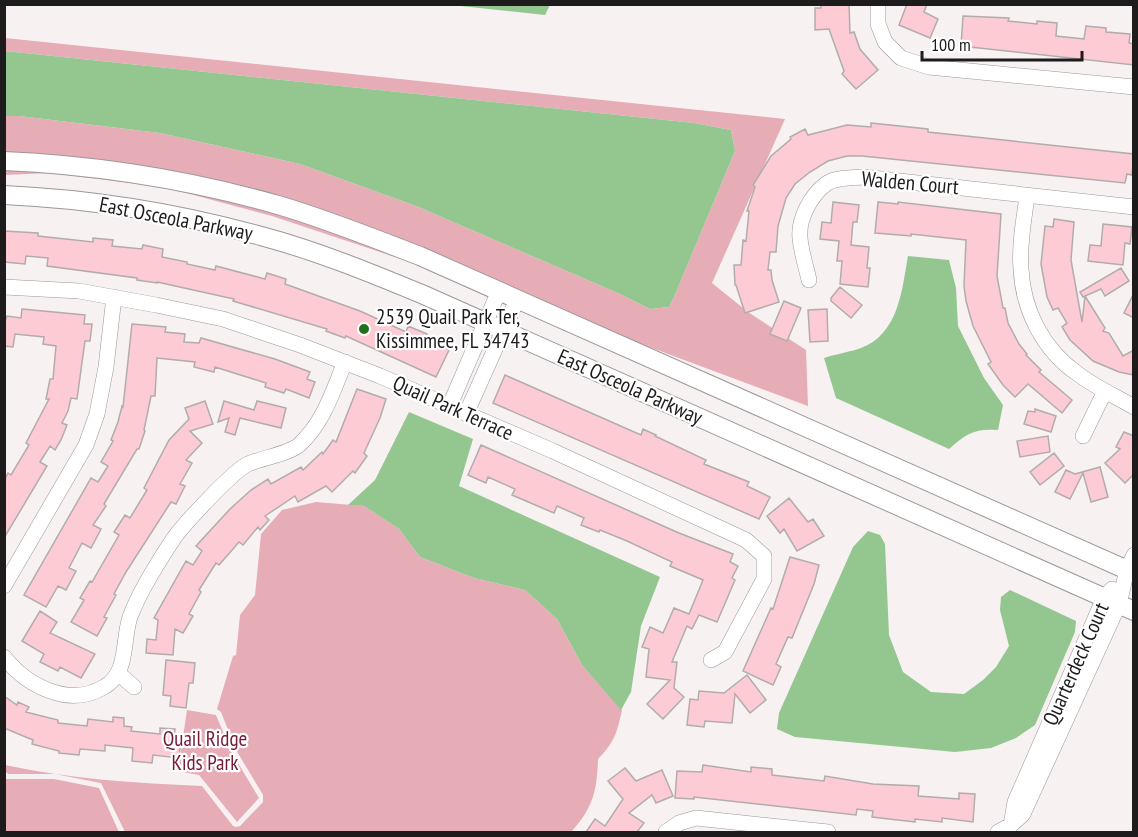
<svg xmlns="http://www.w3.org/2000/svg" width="1138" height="837" viewBox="0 0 1138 837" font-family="'PT Sans Narrow',sans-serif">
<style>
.green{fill:#e6adb7}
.water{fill:#94c790}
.building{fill:#fccbd3;stroke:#b2acad;stroke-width:1.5}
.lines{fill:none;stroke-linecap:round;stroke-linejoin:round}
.minor-casing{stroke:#9d9798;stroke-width:16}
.major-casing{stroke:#9d9798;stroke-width:20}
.minor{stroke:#fff;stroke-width:15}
.major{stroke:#fff;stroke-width:18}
.poi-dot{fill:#1f721b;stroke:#fff;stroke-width:2}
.labels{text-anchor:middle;stroke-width:4.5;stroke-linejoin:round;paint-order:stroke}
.street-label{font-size:21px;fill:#1d1b1b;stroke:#fff}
.poi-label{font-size:21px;fill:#1d1b1b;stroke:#fff;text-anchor:start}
.park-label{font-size:21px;fill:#731a36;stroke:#fff}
</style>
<rect width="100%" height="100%" fill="#f7f1f2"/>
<path class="green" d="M5,38L785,119L712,283L748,312L806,350L808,406L601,329L344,220L5,155V116H19L160,133L300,164L416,206L620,294L650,309L669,307L674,297L735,151L731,130L694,123L5,51Z
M5,167C158,174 306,212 446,274L272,216L164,187L49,173L5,175Z
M316,502L364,506L399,529L420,557L474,578L525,590L557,619L582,665L622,710C617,733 614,743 598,759C597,791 593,808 571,832H125L101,783L55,774H8L5,771V765C69,779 136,783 202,786L233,826L236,827L240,826L263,802V795L236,750L221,712L217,709L233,656L236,655L240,615L255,595L261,534L282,510Z
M187,710L216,715L232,753L259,798L237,822L199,775L178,771Z
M5,779H54L99,788L119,832H5Z"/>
<path class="water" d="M451,5L550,4V5L545,15Z
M5,51L694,123L731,130L735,151L674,297L669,307L650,309L620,294L416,206L300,164L160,133L19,116H5Z
M908,256L949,260L956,288L958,326L984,378L1003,405L998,430C974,428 966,434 949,449L836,398L824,358C836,354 850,352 861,348C899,334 902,289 908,256Z
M409,412L473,439L459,486L660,577L641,626L631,692L621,710L582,665L557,619L525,590L474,578L420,557L399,529L364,506L348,505L375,480Z
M868,531L880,535L885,544L889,635L903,672L931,692L964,694L983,680L996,667L1009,646L1000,610L1001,597L1010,590L1076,621L1075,632L1035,725L1016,738L991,748L955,752L795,737L777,729L779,713L853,547Z"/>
<path class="building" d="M821,4H849L850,33L854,32L860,49L878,70L856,89L842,74L844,71L829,29L815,30V8H821Z
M907,4H927L924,12L938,19L930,38L899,25Z
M963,16L1009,18L1008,21L1037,24V21L1057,23L1056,36L1084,39L1086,26L1106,28V32L1130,34L1129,43L1134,44V65L961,46Z
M871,123L928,129V132L1134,154L1132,175L1127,174L1125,183L862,156H847L828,161L810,172L795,184L786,198L778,226L776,252H770L768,270H771L772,280L779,302L745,313L736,285H735L734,265H741L743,240L746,241L749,211H747L755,187L753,185L771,156L791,139L790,137L805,129L808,135L847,125L871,127Z
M833,202L859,205L857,222H853L851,245L869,247L867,268H870L868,287L840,284L842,261H837L839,241L820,239L822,222L831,223Z
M878,202L898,204V202L1001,214L997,276L1003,308H1005L1008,323L1019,344L1027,354L1026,355L1041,370L1039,372L1072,400L1062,413L1028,384L1015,397L1003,385L988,364L991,362L973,326L966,301L964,286L966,240L911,234V236L875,233Z
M1054,219L1074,222L1071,260L1082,322L1085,296L1083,297L1080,292L1121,268L1129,281L1105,296L1101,289L1085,296L1105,328L1103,331L1109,333L1123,356L1134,350V375L1119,372L1093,361L1070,340L1062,327L1067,323L1058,308L1053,310L1047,297L1041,264L1045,226L1053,227Z
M1103,224L1132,227L1130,244L1125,243L1123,265L1088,261L1090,245L1101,246Z
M4,231L38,233V236L93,242V238L113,240L112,246L142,249L143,245L163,249L162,257L187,262V264L215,270L216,266L265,279L267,273L286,279L285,284L360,311L406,332L408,326L427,334L425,339L449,350L436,377L346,336L345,338L326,331L327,329L233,301L234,299L157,282V283L137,280V278L47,266L48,258L26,256L25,264L4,262Z
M840,287L862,305L851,318L831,301V298Z
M1134,293V318L1124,313Z
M784,301L801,308L787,341L770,334Z
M22,309L85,315L84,324H92L90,341H85L77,399L71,398L68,411L62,423L67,425L61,440L55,450L50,446L40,462L47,466L4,538V481L8,473L11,475L29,445L26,443L49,399H46L50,379H53L56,346L43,344L44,337L15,334L13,347L4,346V324L7,316L21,318Z
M827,309L828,341L810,342L808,310Z
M132,324L166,327L165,332L185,334L184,342L199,343L201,338L275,359L310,372L307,379L315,382L309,398L286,389L284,393L265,387L266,383L215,367L214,372L194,367L195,362L157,358L155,396H151L144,430L145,431L139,449H137L104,504L106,506L93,525L101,529L91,548L82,543L69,568L76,571L66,590L58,586L46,607L24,595L91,478L98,482L108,466L101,462L113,441L111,440L118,422L122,406L123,407Z
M505,375L641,435L643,429L656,435L655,436L706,460L704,464L749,482L747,486L770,497L759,519L493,403Z
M357,389L386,399L380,418L364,453L367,456L355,473L353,471L332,492L326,486L298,502L295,496L265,516L269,520L260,530L258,527L243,545L239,542L219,565L216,563L199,590L201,592L189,614L193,616L183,633L175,629L173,655L146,653L147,639L156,640L158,620L154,618L186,561L193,565L202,551L196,546L230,509L251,490L268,479L271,484L301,467L303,470L322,452L323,454L333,440L336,442Z
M205,401L213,424L190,431L202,443L186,460L192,463L180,484L185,486L176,504L171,502L126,572L114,594L116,595L104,617L107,618L97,636L71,622L84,600L80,598L90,581L92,582L119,535L114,532L125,515L130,518L147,490L144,488L169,440L189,419L185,408Z
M224,401L254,410L257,401L286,408L281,428L240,418L235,435L225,432L229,418L218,422Z
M1035,409L1056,416L1051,432L1024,424L1028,411L1035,412Z
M1124,432L1134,436V474L1125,483L1105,463L1120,449L1116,447Z
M1048,436L1050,452L1020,457L1017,441Z
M481,445L679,533L733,554L730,562L738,566L732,578L735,580L717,622L699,615L692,629L687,626L672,662H677L674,688L684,697L663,719L647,704L670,680L646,677L649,649L642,647L650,627L663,633L674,608L689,614L703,580L670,566L672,562L627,541L600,530L599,532L581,525L584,518L557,506L554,513L512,495L515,489L488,477L486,483L468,475Z
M1054,453L1064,466L1040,485L1030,472Z
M1100,467L1108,497L1091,502L1083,473L1070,499L1055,492L1066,470L1075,474Z
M789,498L808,522L813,519L824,536L797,551L784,529L780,533L767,516Z
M790,557L819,565L814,584L792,638L788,637L776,664L781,667L773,685L743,671L771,608L773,609Z
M40,611L57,622L50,633L95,654L81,678L60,667L58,671L40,662L44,654L22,641Z
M166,660L195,663L193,683H189L186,708L170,706L171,696L163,695Z
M747,675L766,700L750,713L735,694L732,723L705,721L704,727L687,725L690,699L698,700L699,691L724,693Z
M4,696L17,705L18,702L29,707L26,712L58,720V723L87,726L88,719L113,722V717L124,718V726L132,727L131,731L160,734V728L175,729L174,739L181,740L179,758L153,755L152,763L132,761L133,748L105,745V751L80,749L79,755L59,753V751L32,744L33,740L4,728Z
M703,765L751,772V767L772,769V775L824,781L825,776L873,784L919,786L918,796L959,799V793L975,794L973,822L942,818V822L915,819V822L872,817L873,811L857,809L856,815L694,797V799L675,798L677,771L702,772Z
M625,768L636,781L662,770L673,796L656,803L652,795L629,813L644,823L637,832H586L595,819L605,826L623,799L608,781Z"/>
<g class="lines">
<g class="minor-casing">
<path id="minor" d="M878,4V24L885,42L901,58L929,67L1134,87
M1027,196C1024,219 1019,245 1021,269C1023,310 1043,350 1078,374C1095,387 1115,396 1134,407
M809,280C806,266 801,251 800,238C798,219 811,195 826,184C835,177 852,178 863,177L1134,207
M4,287L79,291L156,305L223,319L300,345L380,376L553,451L746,540L764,556V579L725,652L711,660
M449,407L499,291
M466,414L517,300
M1083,436L1105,391
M4,586L86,445L97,414L106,367L114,297
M4,657C27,686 69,708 104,687C129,673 122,641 130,617C140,590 158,562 174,538C184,524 234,470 248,464C262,458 288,454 299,445C324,422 332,393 345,362
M118,673L134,687
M1011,825L1015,802L1104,598L1112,589
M666,832L679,823L696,818L828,832
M998,832L1011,825L1023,814L1119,604L1127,570L1134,555"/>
</g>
<g class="major-casing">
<path id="major" d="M4,161C97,165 190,180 278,205C326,219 373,238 420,256L1134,573
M4,195C91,199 178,213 261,236C317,251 371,273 424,295L1134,611"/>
</g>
<use href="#minor" class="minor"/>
<use href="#major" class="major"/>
</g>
<circle class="poi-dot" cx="364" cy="329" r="6"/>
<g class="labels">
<g class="street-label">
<text transform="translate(910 183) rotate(5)" y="7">Walden Court</text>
<text transform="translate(176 219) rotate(11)" y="7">East Osceola Parkway</text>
<text transform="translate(630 387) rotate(24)" y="7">East Osceola Parkway</text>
<text transform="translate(453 408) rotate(24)" y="7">Quail Park Terrace</text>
<text transform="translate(1076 664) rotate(-66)" y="7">Quarterdeck Court</text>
</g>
<g class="poi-label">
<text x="376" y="324">2539 Quail Park Ter,<tspan x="376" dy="24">Kissimmee, FL 34743</tspan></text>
</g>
<g class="park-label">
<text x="205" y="746">Quail Ridge<tspan x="205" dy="24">Kids Park</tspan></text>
</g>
</g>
<rect width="1138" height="837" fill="none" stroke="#1d1b1b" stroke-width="12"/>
<path d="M922 51v9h160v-9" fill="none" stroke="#1d1b1b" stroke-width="3"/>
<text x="931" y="51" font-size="18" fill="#1d1b1b" stroke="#ffffff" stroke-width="4.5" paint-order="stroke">100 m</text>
</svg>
